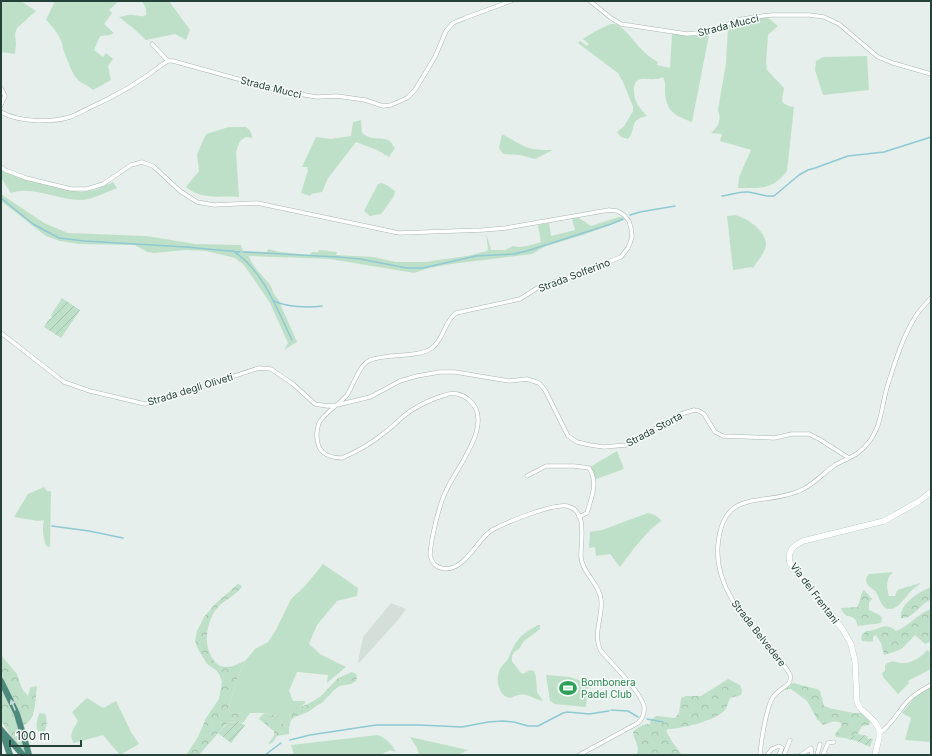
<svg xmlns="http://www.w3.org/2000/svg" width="932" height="756" viewBox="0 0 932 756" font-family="Inter,sans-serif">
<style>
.built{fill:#d4dfda}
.grass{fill:#bfe0c8}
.forest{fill:url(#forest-crowns)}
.garden{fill:url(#garden-furrows)}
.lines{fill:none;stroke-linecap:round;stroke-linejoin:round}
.stream{stroke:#8ec9d4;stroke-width:1.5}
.minor-casing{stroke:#a8b8b2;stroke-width:4.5}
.secondary-casing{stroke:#a4bbb3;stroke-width:6}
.trunk-casing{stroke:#c2cac8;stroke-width:7}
.minor{stroke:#fff;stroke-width:3.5}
.secondary{stroke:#fff;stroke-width:5.5}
.trunk{stroke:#4c8a7c;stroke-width:6}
.oneway{fill:#c4d9d4}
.labels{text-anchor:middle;stroke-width:3;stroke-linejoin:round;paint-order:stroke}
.street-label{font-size:10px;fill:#24423a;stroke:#f7fbf9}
.leisure-label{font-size:10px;fill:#27864d;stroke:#f7fbf9;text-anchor:start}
</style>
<defs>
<pattern id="forest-crowns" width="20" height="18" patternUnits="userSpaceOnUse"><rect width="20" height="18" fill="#bfe0c8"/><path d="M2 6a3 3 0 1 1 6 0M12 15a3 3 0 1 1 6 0" fill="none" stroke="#a4c1ad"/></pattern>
<pattern id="garden-furrows" width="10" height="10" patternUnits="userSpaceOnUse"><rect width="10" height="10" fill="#bfe0c8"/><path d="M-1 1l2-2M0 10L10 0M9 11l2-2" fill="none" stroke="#a4c1ad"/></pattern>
</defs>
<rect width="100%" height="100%" fill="#e6efeb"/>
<path class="built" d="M391,603L406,609L398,620L359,663L358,662L363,637Z"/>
<path class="grass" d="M1,1H21L36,11L17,28L15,34L16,44L15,54L1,52Z
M55,1H119L109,10L112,13L104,24L114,33L110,35L100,36L94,50L103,57L106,53L113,59L108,66L111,80L93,90C88,85 82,84 77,79C71,72 67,58 63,49C63,39 53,27 46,20Z
M141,1H169L190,30L186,40L175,34L146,40L133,28L119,17C123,17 129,14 133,15C139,15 141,18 146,15C147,10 145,4 141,1Z
M759,18H768L778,26L768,35L766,63L767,70L784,88L782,100L783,103L789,106L794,107L787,171C773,190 760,188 738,188L739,177L751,150L720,141L722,134L711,133C718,127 722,120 718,110L726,63L728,26L746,20Z
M610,24C615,24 619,24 622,28C635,40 641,53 658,62L657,65L670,68L672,34L692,36L709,35L692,122C676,116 666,112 665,92C665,86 666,82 663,77C655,81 649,78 641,79C632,80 633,94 636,101C638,107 643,111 647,116C628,120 637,129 628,139L621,137L617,132L624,126L633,111V107L624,84L618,73L578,43L580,41L587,46L589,44L583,39L594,32Z
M867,56L869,90L823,95L815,70L816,61L823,57Z
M361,120L362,133C374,142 378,136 388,140C391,141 393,146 395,148L389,157L377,150L356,142L328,178L322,192L311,194L310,196L301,193L308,170L307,167H302L316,137L331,139L351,136L353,122Z
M229,127H246C250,130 252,133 252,138L246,137L240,141L236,152L239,197C218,195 204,201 186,187L199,171L197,154L206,134Z
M502,134C524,146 526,151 553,150L535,159L520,155L503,154L499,148Z
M1,167L4,170L68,190L81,192L95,190L113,182L117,188C107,192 91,200 81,200C59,200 31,185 11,193L1,178Z
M382,183L388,186L395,191L394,196L381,214L370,216L364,211L378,184Z
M1,194L44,223L68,233L146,236L196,244L240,245H241L243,251L267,252L268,249L280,252L309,255L312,252H318L319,250L337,252L336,255L374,257L395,262H427L438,260L467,256L487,251L488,249L486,233L491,250H505L513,246L518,247L527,246L541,242L538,225L549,223L551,236L575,230L572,218H579L591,226L619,217H622L624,220L583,235L546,246L532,254L451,264L429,268L414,273L330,259L249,256C252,267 263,275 270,285C273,290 273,295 278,299L297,342L284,350L288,343L270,303L244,265L235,258L206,251L186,250L154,253L147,252L135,245L79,244L60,241L46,236L1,201Z
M735,215C747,218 764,229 766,243C767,251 757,261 753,268L752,267L733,270L727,216Z
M617,451L624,469L596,479L590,467Z
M44,487L47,491H51L50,547L46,546C43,536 42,529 44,520L38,521L14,517L28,494Z
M648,513L655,515L662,521C648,528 630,554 620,567L610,554L596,556L595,547L589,548L590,532L602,530Z
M323,564L358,588L357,596L337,601L317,625L309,644L320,654L346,667L327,683L328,675L297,672L289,691L293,701H305V703L289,716L291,720L289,728L283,724L278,716L265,713H232L228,710L237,679L245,661L255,649L268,642L276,630L291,599L305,586Z
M893,572C886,579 886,587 889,596H895C896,594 896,592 898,590C899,589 917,584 921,583C918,585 914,588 911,591C906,596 899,608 891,609C880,610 880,596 875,591C869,586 862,582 869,574Z
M538,625H540V629L524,641L519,649L514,652L512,656V661L521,673L523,674L530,670L534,671L536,677L537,692L543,701C529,698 527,690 511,698C498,697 495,679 500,669C502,665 506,662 508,659C511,652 513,646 518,640C523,633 531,629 538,625Z
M927,650L931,653V669L908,681L909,683L898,694L883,677L882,673L885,671V665C894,658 895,664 904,663C912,663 923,656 927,650Z
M546,675L570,677L588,683L586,707L555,704L550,701Z
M931,687V742L905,740L911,718L902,713L916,696Z
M87,698L103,708L116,701L131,732L139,744L120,755L103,735L74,743C68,735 74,728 78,721L72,712Z
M378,735C387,739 392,744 396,752L390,750L380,755H294L291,745Z
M410,737L468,750L458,755H419L417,748Z"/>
<path class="forest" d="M238,584L241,585L242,587C233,598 219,602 213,614C206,628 204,645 212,658C216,664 220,667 227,667C233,667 239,663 245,661L237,679L228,710L232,713H250L243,723L232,722L226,724L199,755H186L198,737L206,718L219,699L222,682L220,676L217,671L207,664L198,649L195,641L197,631L204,617L215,604Z
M931,587V600C920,603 914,619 901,618C899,604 920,591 931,587Z
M864,590L872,599L869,603V610L880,615L882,619L881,623L858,626L855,619C848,614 845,618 841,608L857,607C861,602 859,595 864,590Z
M931,609V639L930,642L925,644L915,635C901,650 904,649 884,655L881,643L876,635L873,637V641L870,642L862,641C860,636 863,634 866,631C879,632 884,620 896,631C907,628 918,613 931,609Z
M1,655L17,674L22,689L28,696L30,688L32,687L37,686C35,700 37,719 23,726L7,686L1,676Z
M352,672L356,674L357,677L356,681L351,684L340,686L334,690L322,703L318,705L308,712L295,717L291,720L289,716V713L292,710L308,704L320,697L338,678Z
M728,679L740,685L742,691L741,695L730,698C728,703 727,709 723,712C713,721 681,729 668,729L666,731L673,743L682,755H637C640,744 634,742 633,732C638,727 643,724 650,724L651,720L656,716L675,718L679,713L681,698L686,696H701Z
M793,683L817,689L820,691L824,706L829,708L853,713H863L871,720L869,725L862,726L857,735L845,738L836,737L835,734L840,728L842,724C836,719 829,723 823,725L817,719L807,701L791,689L784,690Z
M1,684L16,719L27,755L14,741L2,722Z
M40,713L45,714C48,719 47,731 42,734C34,730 36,720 40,713Z
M265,713L278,716L283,724L289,728V734L277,736L272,743L268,744L274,736V731L259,719L261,716Z"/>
<path class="garden" d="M62,298L80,310L61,338L44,327L49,319L52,318L51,315Z
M238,722L245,725L231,743L218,733L228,723Z
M858,734L868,736L867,738L873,739L870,747L859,742L845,738L857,735Z"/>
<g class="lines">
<path class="stream" d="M722,196C731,195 739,191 748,192C757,193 765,197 774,196L799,175L808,170L815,168L848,156L884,152L931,137
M1,198L33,224L59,238L84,241L186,247L240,252
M630,215L640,212L675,206
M233,251C263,270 277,309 292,340
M243,252L338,257L360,259L407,268H423L476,256L514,254L527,251L611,224L623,219
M274,301C287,307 308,308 322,306
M52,526L89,531L123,538
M611,710L628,711L638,717
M647,719L663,722
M290,740L310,735L376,725H419L462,727L488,722L503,721L514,722L528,726H538L563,713L568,712L589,714L609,711
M265,755L281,743"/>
<g class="minor-casing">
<path id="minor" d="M590,1L611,18L621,24L687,34L709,32L738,20L754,17L772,15H809L824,17L839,24L878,57L893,63L931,74
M152,44L168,61
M1,88L5,96L1,105
M1,112C18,122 51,123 70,117C76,115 83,111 89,108C116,96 140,82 163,64L168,61H173L281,91L317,97L337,96L365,100L383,106L391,105L407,98L415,90L435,57L446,31L453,23L465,18L511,1
M1,167L5,170L26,178L71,189H87L103,184L131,165L142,162L153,166L180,191L197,202L214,205L257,203L399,233L483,230L506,228L609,210L617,211L624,215L629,221L631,228L632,237L630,243L628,248L621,257L567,278L539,287L520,299L456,313C444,322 444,339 432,348C418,358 388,353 370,360C358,366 354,385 347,395C339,405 325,412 319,423C316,431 316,439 319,447C323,455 333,458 342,458C356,452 372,443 384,433C394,426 402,416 412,410C420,405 435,398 445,395C453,392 462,394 468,399C497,421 456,468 446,491C439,505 431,539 430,555C432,562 434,566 441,568C464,574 476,540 492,530C505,523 553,503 567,506C589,511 580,542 581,557C582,573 600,584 601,600C603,618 592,634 601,651C612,664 640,691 644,706C645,713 643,718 638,723L579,755
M1,333L64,382L90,391L145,404L152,403L259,368L271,369L293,384L315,404L327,406L337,405L370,397L400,381L417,376L440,372H455L509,381L527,379L539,383L545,390L568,436L577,442L590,445L604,447L626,445L681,414L694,410L699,411L704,414L715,432L723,436L774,438L792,434H809L819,439L849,458
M527,476L546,466H574L589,468C599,483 591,498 587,513L579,517
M880,733C891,725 897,714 905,704C912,695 922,690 931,685
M760,755C761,742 766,708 773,697C777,691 784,688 789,683C791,679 791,675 788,671C783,663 775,656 769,648C745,620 714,585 718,545C723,487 762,507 799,491C813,486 823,473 835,465C843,460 852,458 859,452C883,433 880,409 888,384C895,362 902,339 914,319C918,311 925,305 931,298
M767,755L772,749L779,746L782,748L779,755
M784,755L790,740
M801,755L811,748L812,755
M817,755L820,744
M823,755L828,743L834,742"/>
</g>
<g class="secondary-casing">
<path id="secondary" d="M875,755L879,738V729L874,721L860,708L857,702L855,661L851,644L843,630L790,563C787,551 793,546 803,541L884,521L918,502L931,492"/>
</g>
<g class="trunk-casing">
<path id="trunk" d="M1,681L17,714L29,755
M1,730L23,755
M2,731L10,755"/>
</g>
<use href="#minor" class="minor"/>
<use href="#secondary" class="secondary"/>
<use href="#trunk" class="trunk"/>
</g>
<defs><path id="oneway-solid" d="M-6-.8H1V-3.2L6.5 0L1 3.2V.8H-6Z"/></defs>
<use class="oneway" href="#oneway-solid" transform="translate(13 705) rotate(-113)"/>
<defs>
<g id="stadium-bare" transform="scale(1.38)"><path d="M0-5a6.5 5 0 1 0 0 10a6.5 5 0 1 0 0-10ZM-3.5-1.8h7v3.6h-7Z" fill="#2e9e5b" stroke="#f7fbf9" stroke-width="2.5" paint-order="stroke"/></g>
</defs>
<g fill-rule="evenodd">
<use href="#stadium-bare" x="568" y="688"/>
</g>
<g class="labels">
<g class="street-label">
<text transform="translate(728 25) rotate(-14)" y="4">Strada Mucci</text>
<text transform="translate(271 87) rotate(14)" y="4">Strada Mucci</text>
<text transform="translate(574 275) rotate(-21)" y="4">Strada Solferino</text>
<text transform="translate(190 389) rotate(-17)" y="4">Strada degli Oliveti</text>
<text transform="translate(654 429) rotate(-28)" y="4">Strada Storta</text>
<text transform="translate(815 593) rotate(53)" y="4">Via dei Frentani</text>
<text transform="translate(759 633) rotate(52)" y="4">Strada Belvedere</text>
</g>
<g class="leisure-label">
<text x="581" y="686">Bombonera<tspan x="581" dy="12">Padel Club</tspan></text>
</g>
</g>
<rect width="932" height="756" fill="none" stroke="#24423a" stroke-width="4"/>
<path d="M10 740v6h71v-6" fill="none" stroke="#24423a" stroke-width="2"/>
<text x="16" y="740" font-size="12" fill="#24423a" stroke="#f7fbf9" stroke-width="3" paint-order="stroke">100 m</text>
</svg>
